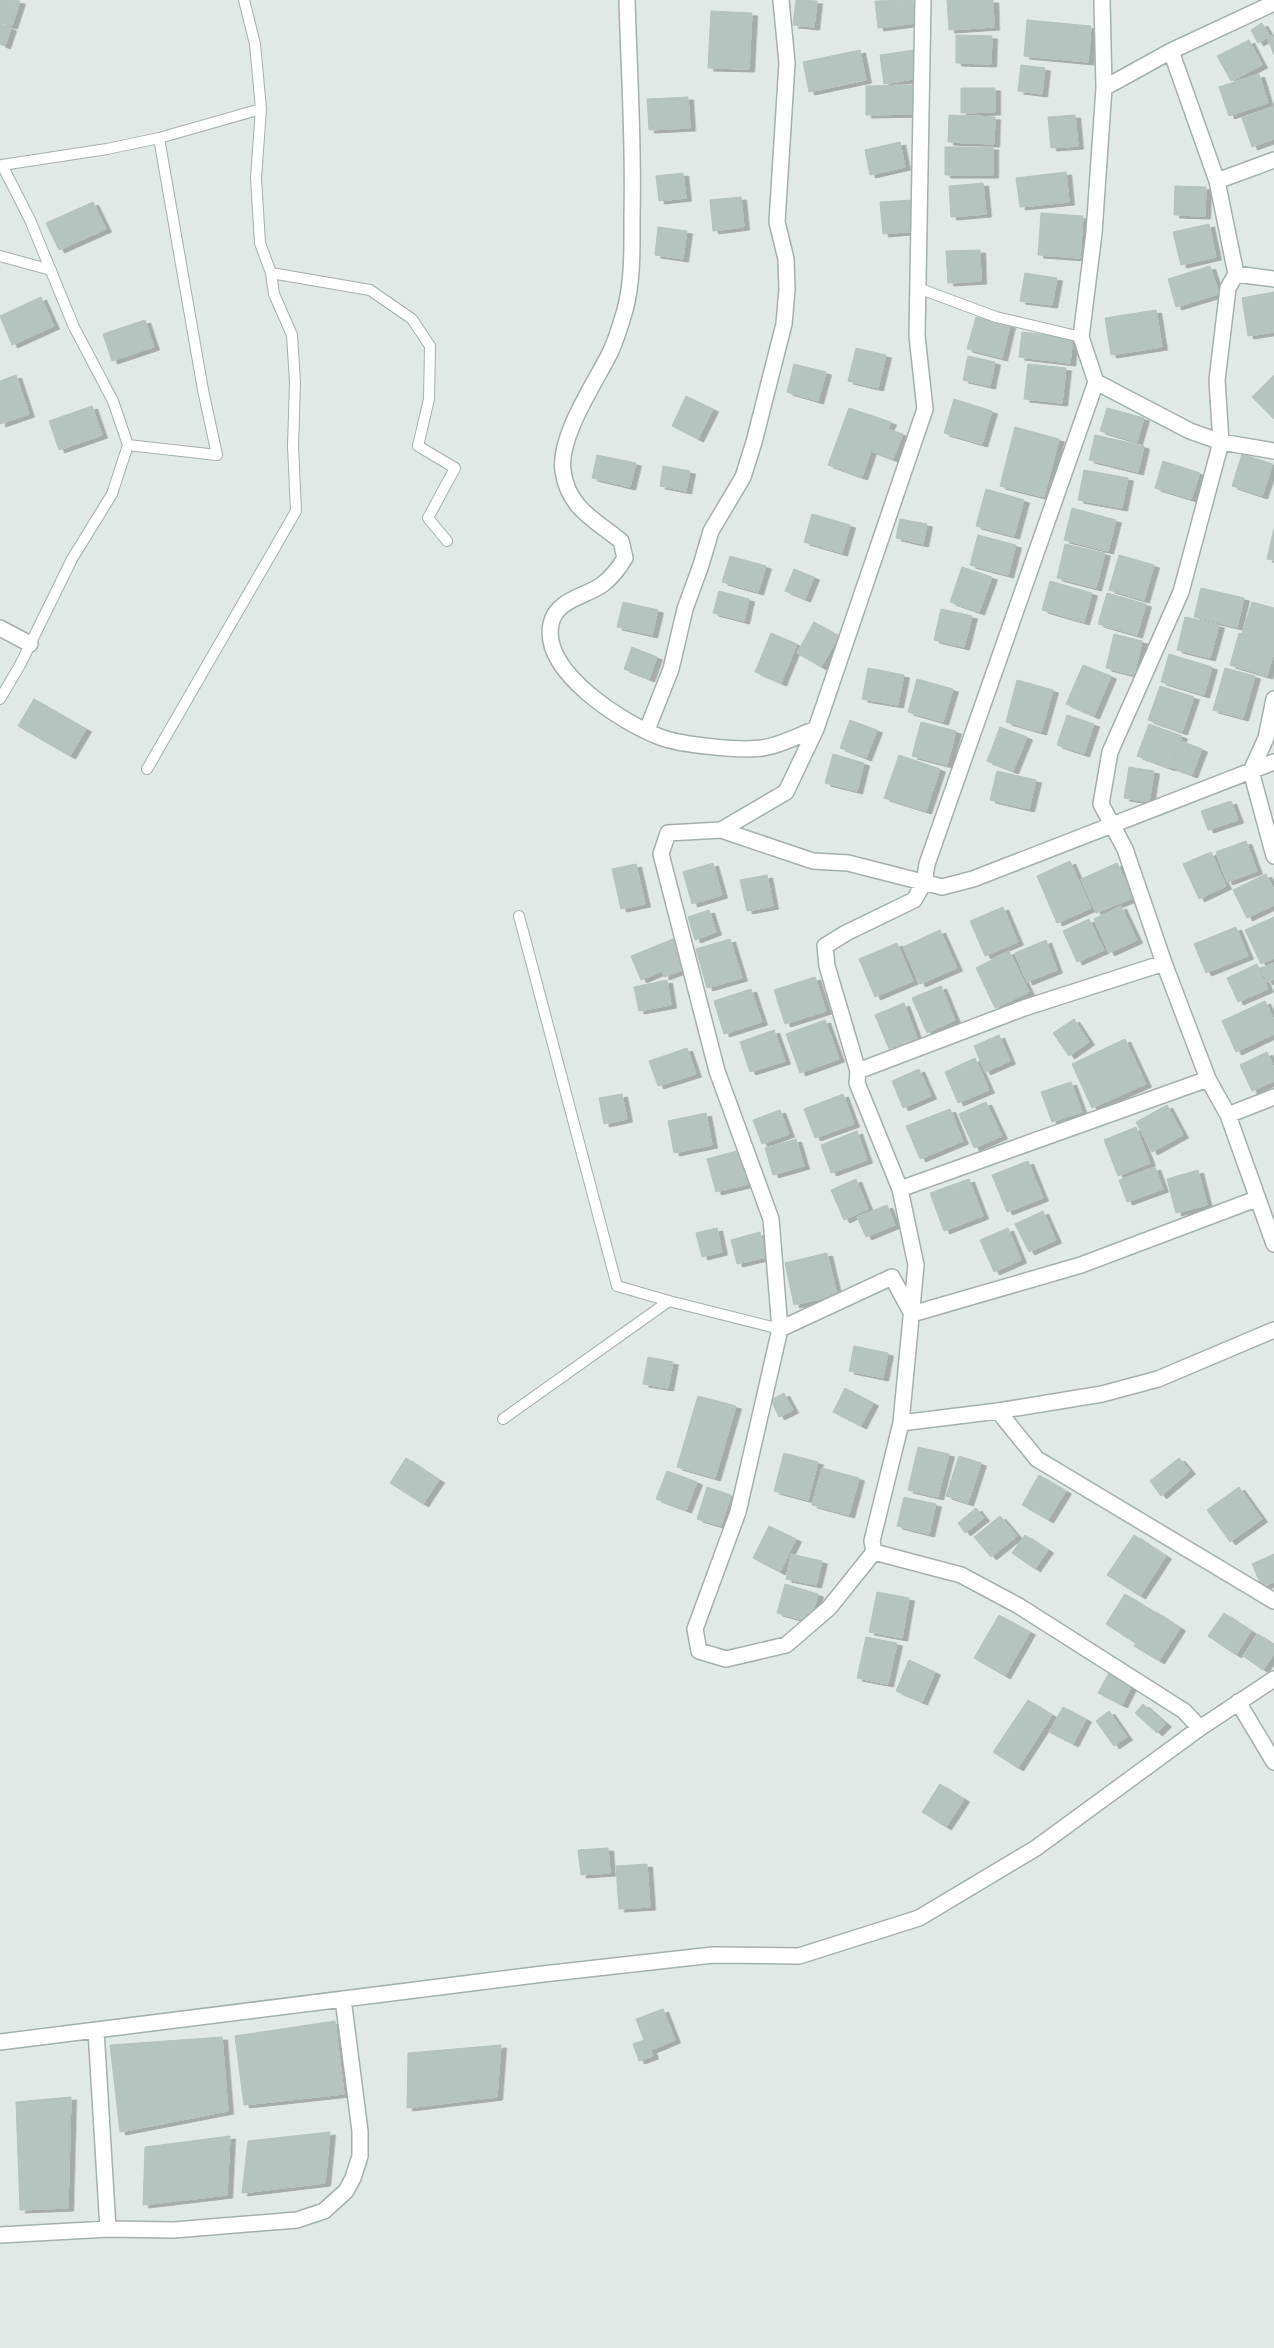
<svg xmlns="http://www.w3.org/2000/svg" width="1274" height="2348" viewBox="0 0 1274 2348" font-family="Raleway,sans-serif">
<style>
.building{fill:#b6c4bf;stroke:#b4c2bd;filter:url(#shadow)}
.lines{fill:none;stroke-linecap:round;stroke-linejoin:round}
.service-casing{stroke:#a4b0ad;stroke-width:12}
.minor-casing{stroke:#a4b0ad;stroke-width:18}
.service{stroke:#fff;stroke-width:10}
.minor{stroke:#fff;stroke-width:15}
</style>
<defs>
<filter id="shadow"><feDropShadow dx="5.5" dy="3" stdDeviation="0" flood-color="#0004"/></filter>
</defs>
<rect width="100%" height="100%" fill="#e0e9e6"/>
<path class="building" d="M0,0L20,1L12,26L0,23Z
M796,0L817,1L814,27L793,25Z
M913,0L916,23L878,28L875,1Z
M947,0H993L994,27L949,30Z
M711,11L752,13L749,69L708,68Z
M1027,20L1091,26L1088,62L1024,56Z
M1262,23L1270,36L1258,43L1251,30Z
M0,24L11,28L5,46L0,44Z
M956,35L992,36L991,64L956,63Z
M1274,35V55L1267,37Z
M1249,40L1262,65L1231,81L1217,56Z
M860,50L866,80L809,92L803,62Z
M914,50L919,78L884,84L880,55Z
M1021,65L1045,68L1042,94L1018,91Z
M1259,74L1268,103L1229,116L1219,87Z
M917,85V114L866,115V86Z
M961,88H995V112L961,113Z
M688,97L690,128L649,130L647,99Z
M1274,106V139L1252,147L1242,118Z
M949,115L995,117L994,144L948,142Z
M1075,115L1078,146L1051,148L1048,117Z
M900,142L905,167L870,175L865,150Z
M945,147H993V175H945Z
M1066,172L1069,202L1020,207L1016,178Z
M683,173L686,198L659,201L656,176Z
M983,183L986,214L951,217L949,186Z
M1175,186L1206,187L1205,216L1174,215Z
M741,197L744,227L713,231L710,200Z
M913,200L916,231L883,234L880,202Z
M93,202L106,229L59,250L46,223Z
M1041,213L1083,216L1080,258L1038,255Z
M1209,224L1216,257L1181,265L1173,232Z
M658,227L687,231L683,259L655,255Z
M980,250L981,281L948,283L946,251Z
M1210,266L1219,294L1176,307L1168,279Z
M1025,273L1057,278L1052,305L1020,301Z
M1274,292V332L1248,336L1242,298Z
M41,297L54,326L12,345L0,316Z
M1156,310L1162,347L1111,355L1105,318Z
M976,317L1010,325L1002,358L967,349Z
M145,320L154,347L112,361L103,334Z
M1022,332L1073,338L1070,363L1019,357Z
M856,348L886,355L878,388L848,381Z
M968,356L995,362L990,386L963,380Z
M794,364L826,372L818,401L787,392Z
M1028,364L1066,368L1062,403L1024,399Z
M16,375L29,414L0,424V381Z
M1274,375V419L1252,397Z
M686,396L713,409L698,439L672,426Z
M954,399L992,411L982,444L944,433Z
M92,406L102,435L59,450L49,421Z
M849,408L891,422L888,429L903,434L893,459L871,451L862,477L828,465Z
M1107,408L1144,418L1137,442L1100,431Z
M1015,427L1059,439L1044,497L1000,486Z
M1095,435L1144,446L1138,472L1089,460Z
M1242,454L1273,464L1262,496L1232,486Z
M597,455L636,463L630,487L592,478Z
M1163,461L1200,473L1191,499L1155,488Z
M663,466L690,471L686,491L660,486Z
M1084,470L1128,478L1122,508L1078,500Z
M986,489L1024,500L1014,536L976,526Z
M1072,508L1116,520L1108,551L1064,540Z
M812,514L850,525L842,553L804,542Z
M900,519L927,524L923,544L896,538Z
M1274,528V560L1267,559Z
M978,535L1016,545L1008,575L970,565Z
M1065,544L1105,553L1096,588L1057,578Z
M1119,555L1154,565L1144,600L1109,590Z
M730,556L766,566L758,592L722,582Z
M962,567L992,577L979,612L950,602Z
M794,569L814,577L805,599L785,591Z
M1050,581L1092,593L1084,622L1042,610Z
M1201,588L1244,598L1237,627L1194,617Z
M719,591L749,599L744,621L713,613Z
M1107,593L1146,604L1137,635L1098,624Z
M623,602L658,610L652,635L617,627Z
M1252,602L1274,608V643L1242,634Z
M941,609L972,616L964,647L934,640Z
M1185,617L1219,625L1210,658L1177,650Z
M814,622L839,636L821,667L797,653Z
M771,633L797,644L781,683L755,672Z
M1239,633L1274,643V652L1267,676L1230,665Z
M1114,634L1142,641L1134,675L1106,668Z
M632,647L657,657L649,679L624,669Z
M1169,654L1212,667L1204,695L1161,682Z
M1083,665L1111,676L1094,716L1066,704Z
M868,668L904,675L898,705L862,699Z
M1225,668L1255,676L1243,718L1213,710Z
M917,679L953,689L943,722L908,712Z
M1017,680L1053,690L1041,732L1006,722Z
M1160,686L1194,697L1182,732L1148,720Z
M34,699L86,729L70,756L18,726Z
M1067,715L1094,724L1084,754L1057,745Z
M850,720L877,730L866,758L840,748Z
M921,722L956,731L947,765L912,756Z
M1149,724L1182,736L1170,768L1137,756Z
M1000,727L1027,737L1013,771L987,761Z
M1181,741L1202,749L1192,775L1171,767Z
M833,754L864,763L857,791L825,783Z
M899,755L940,769L926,811L884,798Z
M1129,767L1154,771L1149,802L1124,798Z
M997,771L1036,780L1029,809L990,800Z
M1231,801L1238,820L1208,830L1201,811Z
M1246,841L1257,871L1227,882L1216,852Z
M1211,852L1226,886L1199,899L1183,864Z
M1070,861L1091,908L1057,923L1037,876Z
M713,863L722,895L692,904L683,872Z
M1117,863L1133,898L1096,913L1081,879Z
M636,864L645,904L621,909L612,869Z
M1266,874L1274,890V905L1247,918L1233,890Z
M767,875L773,906L747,911L740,880Z
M1121,906L1137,940L1109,953L1094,919Z
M1003,907L1018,942L985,956L970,921Z
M709,910L716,932L695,940L688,917Z
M1274,917V958L1261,964L1245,930Z
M1089,919L1104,950L1077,962L1063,931Z
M1236,927L1248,956L1206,973L1194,944Z
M940,930L957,968L920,984L903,947Z
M673,939L685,969L664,977L662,971L641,980L631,956Z
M730,939L742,978L707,988L696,949Z
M1046,940L1057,970L1027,982L1015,953Z
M897,943L913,981L875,997L859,959Z
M1009,951L1029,992L995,1008L976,968Z
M1274,963V979L1267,982L1261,968Z
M1257,964L1268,989L1238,1002L1227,978Z
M815,977L826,1011L785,1024L774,990Z
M667,980L671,1005L639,1011L634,987Z
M941,986L955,1020L927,1033L912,998Z
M751,989L762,1022L724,1034L714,1001Z
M1265,1001L1274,1020V1034L1236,1052L1222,1021Z
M904,1003L917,1038L889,1049L875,1015Z
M1074,1019L1089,1042L1069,1056L1053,1033Z
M825,1020L839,1059L800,1073L786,1034Z
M774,1030L785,1061L750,1072L740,1042Z
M999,1035L1010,1061L985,1072L974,1046Z
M1125,1039L1146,1084L1092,1108L1072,1064Z
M687,1048L696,1074L658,1086L649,1061Z
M1267,1052L1274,1068V1081L1252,1091L1240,1065Z
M975,1058L989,1090L958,1103L945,1072Z
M919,1069L931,1096L903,1108L892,1081Z
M1071,1082L1082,1112L1052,1122L1041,1092Z
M622,1094L627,1119L604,1124L599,1098Z
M843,1094L854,1124L815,1138L804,1109Z
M986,1102L1002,1136L974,1148L959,1114Z
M1167,1105L1183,1135L1152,1152L1136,1122Z
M950,1109L963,1141L920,1159L906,1126Z
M780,1110L789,1134L762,1144L753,1120Z
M706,1113L712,1145L674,1153L668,1121Z
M1136,1127L1150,1163L1118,1176L1104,1140Z
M857,1131L867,1160L831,1173L821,1145Z
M796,1139L804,1166L773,1175L765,1148Z
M740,1150L748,1184L716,1192L707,1159Z
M1028,1161L1043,1198L1007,1212L992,1175Z
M1155,1167L1163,1189L1127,1202L1119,1180Z
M1198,1170L1207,1205L1176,1213L1167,1179Z
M856,1179L868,1209L844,1220L831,1190Z
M969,1179L983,1216L944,1231L930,1193Z
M887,1205L895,1225L866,1237L857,1217Z
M1043,1211L1056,1240L1029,1252L1015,1224Z
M717,1228L722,1252L702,1257L696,1233Z
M1008,1228L1021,1260L994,1272L980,1240Z
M760,1232L766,1257L737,1264L731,1240Z
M827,1253L837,1295L794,1305L785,1263Z
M854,1346L888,1353L883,1378L849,1371Z
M648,1357L673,1362L668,1388L643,1384Z
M845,1388L873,1403L861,1426L833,1412Z
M784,1393L793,1410L779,1417L771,1400Z
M698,1396L736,1406L715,1478L677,1467Z
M918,1447L949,1454L938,1497L908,1490Z
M784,1453L818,1462L808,1500L774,1491Z
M959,1456L981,1463L968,1503L946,1496Z
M406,1458L439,1480L423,1504L390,1483Z
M1179,1458L1190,1471L1161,1496L1150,1481Z
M822,1468L859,1478L849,1515L812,1505Z
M667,1471L697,1482L686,1510L656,1499Z
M1039,1475L1066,1491L1048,1520L1022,1505Z
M707,1487L731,1495L721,1526L697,1519Z
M1239,1487L1262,1519L1230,1542L1207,1510Z
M904,1497L936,1504L929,1534L897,1526Z
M976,1508L984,1518L965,1533L958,1523Z
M1000,1516L1017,1536L991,1557L974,1537Z
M769,1526L796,1539L780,1572L753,1558Z
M1025,1535L1048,1550L1035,1569L1012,1553Z
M1134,1535L1166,1556L1140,1596L1107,1575Z
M791,1554L822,1561L816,1585L786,1579Z
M1274,1554V1582L1262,1587L1252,1564Z
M785,1584L818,1594L810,1622L777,1613Z
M877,1592L909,1598L902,1638L869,1632Z
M1125,1594L1154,1612L1135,1643L1106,1624Z
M1156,1612L1180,1628L1159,1661L1134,1646Z
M1224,1613L1251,1631L1236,1655L1208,1636Z
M999,1615L1030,1632L1005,1676L974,1658Z
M1258,1634L1274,1645V1654L1263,1670L1243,1656Z
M866,1637L897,1643L888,1684L857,1678Z
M909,1660L935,1672L922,1702L896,1691Z
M1109,1673L1132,1685L1122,1705L1098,1693Z
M1028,1700L1052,1715L1018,1768L993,1752Z
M1143,1704L1166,1724L1157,1733L1135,1713Z
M1063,1707L1086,1719L1073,1744L1049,1732Z
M1109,1711L1127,1737L1114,1746L1096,1721Z
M940,1784L964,1799L946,1827L922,1812Z
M608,1848L610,1873L581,1875L578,1850Z
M647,1864L650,1907L619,1909L616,1866Z
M663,2009L675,2040L651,2050L653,2056L639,2061L633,2044L644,2040L636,2019Z
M335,2021L344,2094L244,2105L235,2036Z
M222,2037L228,2111L120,2132L110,2045Z
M501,2045L497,2097L407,2108L408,2053Z
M71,2097L68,2208L20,2210L16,2102Z
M330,2132L325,2183L242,2193L248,2141Z
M230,2136L227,2195L143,2205L145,2147Z"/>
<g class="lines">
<g class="service-casing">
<path id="service" d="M0,256L51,270
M271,273L370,290L412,319L430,346L429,399L418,446L455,468L428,518L447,541
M918,288L996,317L1081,337
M128,445L217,455L203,390L159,138
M0,699L20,665L72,559L112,494L128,445L113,401L74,327L30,220L2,165L107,149L159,138L261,109
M147,769L296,511L293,446L295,382L292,335L274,294L271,273L260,243L256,178L261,109L255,44L244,0
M519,916L617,1286L669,1301
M503,1419L669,1301L780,1329"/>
</g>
<g class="minor-casing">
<path id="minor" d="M627,0C629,72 634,144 632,216C632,247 633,280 625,310C621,324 616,340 610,353C595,383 558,437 563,471C568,508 595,520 621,541L625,558C619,568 612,577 603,584C586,597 556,599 551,624C541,672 623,723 660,737C681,745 740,751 762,748C780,746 799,735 816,729
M1102,0L1104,88L1094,233L1081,337L1096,382L927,864L924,883L914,900L846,933L825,946L827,966L858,1071L857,1083L900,1189L916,1265L901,1423L872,1541L874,1552L961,1575L1019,1606L1184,1711L1200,1728
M1171,51L1217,181L1236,274L1228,288L1217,380L1221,442L1181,592L1110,752L1101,804L1125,849L1164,963L1208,1079L1228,1115L1274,1244
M1104,88L1171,51L1274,3
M1217,181L1274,160
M1236,274L1274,279
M1096,382L1190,431L1221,442L1274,451
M0,628L30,644
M1274,699L1266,738L1251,771L1274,856
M647,730L671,669L685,609L701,565L711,531L743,477L754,442L784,324L787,290L786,259L777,222L787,63L781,0
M721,830L786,792L816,729L925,409L917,336L923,0
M858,1071L1024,1008L1164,963
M1228,1115L1274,1097
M900,1189L1208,1079
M1256,1199L1081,1265L912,1314L892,1277L780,1329L771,1219L717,1071L661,854L668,833L721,830L813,861L848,863L942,887L973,879L1274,762
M780,1329L738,1512L695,1629L699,1651L726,1659L786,1645L829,1608L874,1552
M998,1411L1037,1459L1274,1601
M901,1423L998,1411L1102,1394L1158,1379L1274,1330
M1238,1702L1274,1762
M96,2030L108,2229
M0,2042L543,1974L713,1955L799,1956L919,1918L1036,1848L1200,1728L1274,1679
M0,2235L108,2229L174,2230L297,2220L324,2211L346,2191L353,2178L360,2156V2131L343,1999"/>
</g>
<use href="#service" class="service"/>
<use href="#minor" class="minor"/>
</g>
</svg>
